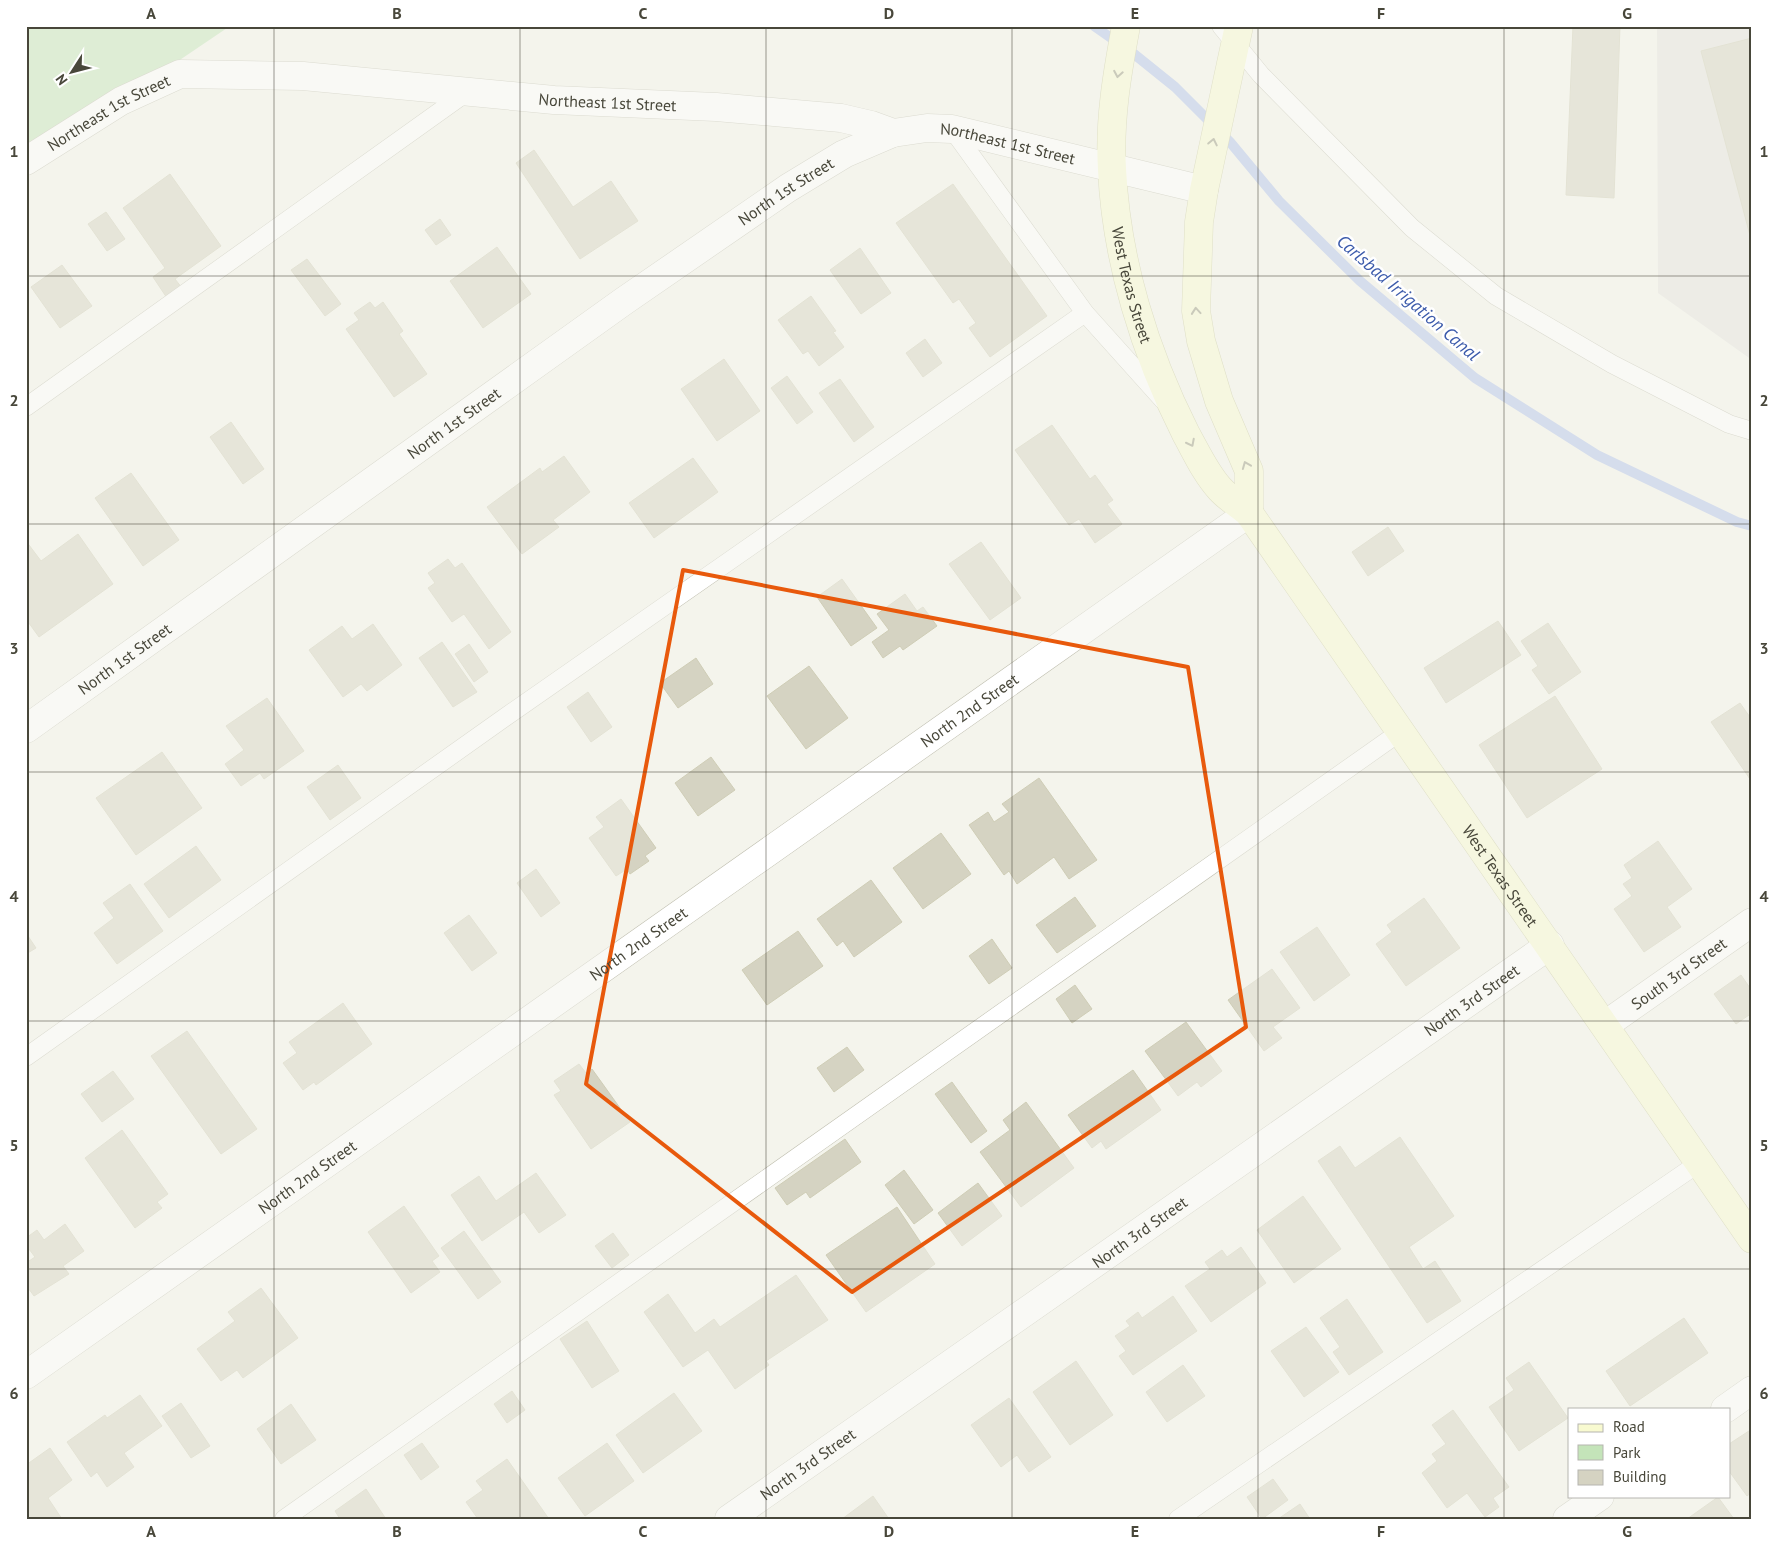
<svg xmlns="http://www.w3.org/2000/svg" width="1778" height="1545" viewBox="0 0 1778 1545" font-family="'PT Sans',sans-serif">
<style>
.industrial{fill:#e4e3dd}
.green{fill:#c4e4b9}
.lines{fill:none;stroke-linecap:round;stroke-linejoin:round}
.stream{stroke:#afc0ea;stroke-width:10}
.building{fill:#d5d3c2;stroke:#cfcdb6}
.lane-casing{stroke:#bfbeaf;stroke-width:19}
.street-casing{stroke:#bfbeaf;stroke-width:29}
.secondary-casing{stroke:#c5c699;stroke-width:29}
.lane{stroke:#fff;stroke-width:18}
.street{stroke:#fff;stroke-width:28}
.secondary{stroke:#f8fad0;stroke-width:28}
.oneway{stroke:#97987e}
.marked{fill:none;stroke:#e8590c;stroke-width:4;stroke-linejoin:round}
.grid{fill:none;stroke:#48473a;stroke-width:1;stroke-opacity:0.55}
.labels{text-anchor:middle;stroke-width:5;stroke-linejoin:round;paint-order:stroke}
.street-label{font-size:16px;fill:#48473a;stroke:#fff}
.water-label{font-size:18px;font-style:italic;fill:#3c5bab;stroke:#fff}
.neatline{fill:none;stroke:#48473a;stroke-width:2}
.grid-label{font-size:16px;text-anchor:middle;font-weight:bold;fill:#48473a}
</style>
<rect width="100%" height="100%" fill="#f4f4ec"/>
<path class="industrial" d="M1657,26H1752V360L1658,293Z"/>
<path class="green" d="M26,26H230L26,164Z"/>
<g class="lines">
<path class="stream" d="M1094,26L1134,54L1175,87L1230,142L1279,201L1360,281L1475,378L1597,455L1737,522L1752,526"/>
</g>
<path class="building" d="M1573,26H1620L1614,198L1566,195Z
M1752,38V243L1701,51Z
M534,150L573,207L611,181L638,221L580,259L516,163Z
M170,174L221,246L175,279L182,288L167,298L153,277L165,268L123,208Z
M953,184L1047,316L990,357L969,328L976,323L959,299L953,303L896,223Z
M106,212L125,239L107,251L88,224Z
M440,219L451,235L436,245L425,230Z
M497,247L531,294L483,328L450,281Z
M860,248L891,293L861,314L830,270Z
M307,259L341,304L325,316L291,270Z
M62,265L92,306L60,328L31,287Z
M811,296L836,331L833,332L844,347L819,366L808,351L803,354L778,320Z
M370,302L375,308L383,302L403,331L399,334L427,374L394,397L346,329L359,320L354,313Z
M925,339L942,363L923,377L906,353Z
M724,359L760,411L717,441L681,389Z
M787,376L813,412L797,424L771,388Z
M840,379L874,427L854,442L819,393Z
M231,422L264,469L243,484L210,437Z
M1052,425L1090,479L1095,475L1113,500L1107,504L1122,524L1095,543L1079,519L1069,525L1015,450Z
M564,456L590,492L553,520L559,527L522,554L487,507L540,468L542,472Z
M693,458L718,492L654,538L629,503Z
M131,473L179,540L143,566L95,498Z
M1388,527L1404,551L1368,576L1352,552Z
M78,534L113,584L39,637L26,619V541L41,561Z
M981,542L1021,598L990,620L949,564Z
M448,559L455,568L462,563L511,632L489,649L464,614L452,622L428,588L435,583L428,573Z
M842,579L877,628L851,646L817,597Z
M905,594L917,611L923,607L937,626L903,650L900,646L883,658L872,642L889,630L877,614Z
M1498,621L1521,655L1446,703L1424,668Z
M1548,623L1581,672L1549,694L1532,670L1538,666L1521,641Z
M373,624L402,665L367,691L361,684L343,697L309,650L342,626L352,639Z
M442,642L477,692L453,707L419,658Z
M469,644L488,672L474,682L455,654Z
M696,658L713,684L678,708L660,683Z
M809,666L848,718L806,749L767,696Z
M588,692L612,727L591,742L567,707Z
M1555,696L1602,769L1527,818L1479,745Z
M267,698L304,751L264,779L260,773L241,786L225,764L244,750L226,726Z
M1740,703L1752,720V782L1711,722Z
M162,752L202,808L136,855L96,798Z
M711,757L735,790L698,816L675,783Z
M338,765L361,798L330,820L307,787Z
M1039,778L1097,860L1069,879L1054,857L1017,884L1009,871L1004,875L969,825L988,812L994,822L1009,812L1002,804Z
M621,799L656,848L645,856L649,861L630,874L627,869L616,876L589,838L604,827L596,817Z
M941,833L971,874L923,909L893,868Z
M1658,841L1692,889L1667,907L1681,927L1644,952L1614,909L1632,896L1623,884L1632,878L1624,865Z
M196,846L221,880L169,918L144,884Z
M536,869L560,903L541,917L517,883Z
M871,880L902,922L854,957L843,941L837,946L817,919Z
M130,884L163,931L117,964L94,933L114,918L103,903Z
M1075,897L1096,926L1057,953L1036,925Z
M1424,898L1460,948L1406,986L1376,944L1392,932L1387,925Z
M469,915L497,953L472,971L444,933Z
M1317,927L1350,975L1314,1001L1280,952Z
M798,931L823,966L767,1005L742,970Z
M26,933L36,948L26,954Z
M992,939L1012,968L989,984L969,956Z
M1272,969L1300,1008L1273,1027L1282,1038L1264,1051L1228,1000Z
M1741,975L1752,991V1013L1736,1024L1714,994Z
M1075,985L1092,1009L1072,1023L1056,999Z
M343,1003L372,1044L316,1085L314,1082L303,1090L283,1063L297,1053L289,1042Z
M1186,1022L1222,1071L1201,1087L1197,1082L1178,1096L1145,1051Z
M187,1031L257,1129L221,1154L151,1056Z
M847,1047L864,1070L834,1092L817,1068Z
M579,1064L586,1073L592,1069L630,1122L591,1149L554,1095L561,1091L554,1081Z
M1133,1070L1161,1110L1106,1149L1101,1141L1092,1148L1068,1115Z
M113,1071L134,1099L102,1122L81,1094Z
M952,1082L987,1131L971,1143L935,1094Z
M1026,1102L1074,1168L1021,1207L980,1152L1010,1130L1003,1120Z
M122,1130L168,1194L157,1202L162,1208L135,1228L85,1158Z
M1400,1137L1454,1216L1409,1247L1423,1269L1435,1261L1461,1301L1427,1323L1318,1161L1340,1146L1355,1168Z
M845,1139L861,1162L810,1198L806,1192L787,1205L775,1188Z
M904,1170L933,1210L914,1224L885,1185Z
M536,1173L566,1215L539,1233L524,1212L482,1241L451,1195L479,1176L496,1201Z
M978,1183L1002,1216L962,1246L938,1213Z
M1303,1196L1341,1249L1294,1283L1257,1230Z
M404,1206L439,1256L432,1261L440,1272L411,1293L368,1232Z
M897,1207L935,1264L866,1312L826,1255Z
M65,1224L84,1251L63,1266L69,1274L34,1296L26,1285V1263L35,1257L26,1245V1238L37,1230L44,1240Z
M464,1231L501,1282L478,1299L441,1248Z
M613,1233L629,1255L612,1268L595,1246Z
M1241,1247L1266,1283L1211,1322L1185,1286L1210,1269L1205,1262L1222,1250L1227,1257Z
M796,1275L828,1320L766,1361L769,1365L735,1389L708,1350L683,1367L644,1312L668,1294L695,1333L714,1319L720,1327Z
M261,1288L298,1338L243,1378L237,1370L221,1381L197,1349L235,1321L228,1312Z
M1173,1296L1197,1331L1133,1375L1119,1356L1126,1351L1115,1336L1130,1326L1126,1321L1138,1312L1142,1318Z
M1347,1299L1383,1352L1349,1375L1333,1352L1340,1347L1320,1318Z
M1684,1318L1708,1353L1630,1406L1606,1371Z
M587,1321L619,1371L592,1388L560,1339Z
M1306,1327L1339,1372L1304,1397L1271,1351Z
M1076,1361L1113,1415L1070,1445L1033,1392Z
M1529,1362L1568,1418L1519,1451L1489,1407L1514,1390L1506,1378Z
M1183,1365L1205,1396L1167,1422L1146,1392Z
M512,1391L525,1410L507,1423L494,1404Z
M674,1393L702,1431L643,1473L616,1435Z
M140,1395L162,1426L124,1453L134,1467L107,1487L97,1472L91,1477L67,1442L105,1415L107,1418Z
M1009,1398L1051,1457L1029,1472L1017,1455L1001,1467L971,1425Z
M181,1403L210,1446L191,1458L162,1416Z
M291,1404L316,1440L281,1464L257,1429Z
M1453,1410L1509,1487L1493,1498L1499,1507L1485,1517L1467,1493L1447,1508L1422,1473L1437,1461L1432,1454L1446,1444L1432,1425Z
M1752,1429V1492L1747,1496L1729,1471V1444Z
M422,1443L439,1467L421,1480L404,1455Z
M607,1443L634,1481L585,1516L558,1478Z
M50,1448L72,1480L48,1498L62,1519H26V1465Z
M507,1459L549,1519H478L466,1502L483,1490L476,1481Z
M1273,1479L1288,1500L1262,1519L1247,1497Z
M366,1489L386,1519H340L335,1511Z
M873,1496L889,1519H842Z
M1718,1497L1734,1519H1687Z
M1300,1504L1310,1519H1278Z"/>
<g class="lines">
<g class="lane-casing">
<path id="lane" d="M1221,26L1261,75L1412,228L1496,296L1612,364L1729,424L1752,431
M952,129L1085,313L1163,400
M26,407L467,92
M26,1057L504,718L1085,313
M284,1519L1400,732
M1178,1519L1699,1163"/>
</g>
<g class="street-casing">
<g id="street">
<path id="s1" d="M26,161L121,101L180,74L303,76L554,100L716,107L841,118L871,125L893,133L927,128L952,129L1204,190"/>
<path id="s2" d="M26,729L624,301L788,188L844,154L893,133"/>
<path id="s3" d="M1605,1025L1752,922"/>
<path id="s4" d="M26,1375L1249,513"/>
<path d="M1725,1409L1752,1390"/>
<path id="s5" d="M729,1519L1550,945"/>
<path d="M1567,1519L1600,1496"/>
</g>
</g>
<g class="secondary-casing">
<g id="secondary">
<path id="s6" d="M1126,26C1117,74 1109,121 1112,169C1116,260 1145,353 1186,434C1196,452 1206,474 1220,489C1228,498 1240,505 1249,513L1752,1239"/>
<path d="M1239,26L1204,190L1199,222L1196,311L1201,341L1219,401L1249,471V513"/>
</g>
</g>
<use href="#lane" class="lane"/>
<use href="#street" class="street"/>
<use href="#secondary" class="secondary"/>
</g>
<defs><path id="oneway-chevron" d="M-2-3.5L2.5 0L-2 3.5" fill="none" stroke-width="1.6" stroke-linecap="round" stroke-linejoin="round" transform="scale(1.25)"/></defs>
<g class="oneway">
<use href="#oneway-chevron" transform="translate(1118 74) rotate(100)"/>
<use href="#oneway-chevron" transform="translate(1213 142) rotate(-78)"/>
<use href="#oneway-chevron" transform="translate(1196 311) rotate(-95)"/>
<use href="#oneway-chevron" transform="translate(1191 443) rotate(63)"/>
<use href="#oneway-chevron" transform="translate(1246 465) rotate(-112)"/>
</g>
<path d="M0 0H1778V1545H0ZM683,570L1188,667L1246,1027L852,1292L586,1084Z" fill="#f4f4ec" fill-opacity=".55" fill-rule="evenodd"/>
<path class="marked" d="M683,570L1188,667L1246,1027L852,1292L586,1084Z"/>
<path class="grid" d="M274,26V1519M520,26V1519M766,26V1519M1012,26V1519M1258,26V1519M1504,26V1519M26,276H1752M26,524H1752M26,772H1752M26,1021H1752M26,1269H1752"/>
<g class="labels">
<g class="street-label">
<text dy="6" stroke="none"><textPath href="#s1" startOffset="606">Northeast 1st Street</textPath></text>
<text dy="6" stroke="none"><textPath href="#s1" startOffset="96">Northeast 1st Street</textPath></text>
<text dy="6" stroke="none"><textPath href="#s1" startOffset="1011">Northeast 1st Street</textPath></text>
<text dy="6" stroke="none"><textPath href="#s2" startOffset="931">North 1st Street</textPath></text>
<text dy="6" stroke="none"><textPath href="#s6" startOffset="262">West Texas Street</textPath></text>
<text dy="6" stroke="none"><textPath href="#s2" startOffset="526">North 1st Street</textPath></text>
<text dy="6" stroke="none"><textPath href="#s2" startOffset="121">North 1st Street</textPath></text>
<text dy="6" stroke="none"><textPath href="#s4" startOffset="1154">North 2nd Street</textPath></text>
<text dy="6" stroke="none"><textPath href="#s6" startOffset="965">West Texas Street</textPath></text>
<text dy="6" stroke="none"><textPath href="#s4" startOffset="749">North 2nd Street</textPath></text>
<text dy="6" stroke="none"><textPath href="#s3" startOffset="90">South 3rd Street</textPath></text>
<text dy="6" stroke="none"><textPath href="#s5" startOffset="906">North 3rd Street</textPath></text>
<text dy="6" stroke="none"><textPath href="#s4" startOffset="344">North 2nd Street</textPath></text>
<text dy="6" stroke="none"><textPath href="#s5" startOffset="501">North 3rd Street</textPath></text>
<text dy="6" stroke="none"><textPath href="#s5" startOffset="96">North 3rd Street</textPath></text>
</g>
<g class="water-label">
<text transform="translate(1408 298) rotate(41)" y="6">Carlsbad Irrigation Canal</text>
</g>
</g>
<rect width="1778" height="1545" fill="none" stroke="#ffffff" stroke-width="55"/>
<rect x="1568" y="1408" width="162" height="90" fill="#ffffff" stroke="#b6b5b0"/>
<rect x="1578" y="1424" width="25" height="8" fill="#f8fad0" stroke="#b6b5b0"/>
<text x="1613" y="1432" font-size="15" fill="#48473a">Road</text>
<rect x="1578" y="1445" width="25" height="15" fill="#c4e4b9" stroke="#b6b5b0"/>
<text x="1613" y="1458" font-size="15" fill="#48473a">Park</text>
<rect x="1578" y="1470" width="25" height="15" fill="#d5d3c2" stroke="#b6b5b0"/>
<text x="1613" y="1482" font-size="15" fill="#48473a">Building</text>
<g transform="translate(72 72) rotate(234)" stroke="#ffffff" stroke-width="4" paint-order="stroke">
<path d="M0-4L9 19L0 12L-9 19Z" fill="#48473a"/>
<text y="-8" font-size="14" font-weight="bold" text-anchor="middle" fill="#48473a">N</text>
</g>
<rect x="28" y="28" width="1722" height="1490" class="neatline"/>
<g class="grid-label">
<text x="151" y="19">A</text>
<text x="397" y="19">B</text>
<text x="643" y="19">C</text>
<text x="889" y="19">D</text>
<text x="1135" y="19">E</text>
<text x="1381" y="19">F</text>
<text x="1627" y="19">G</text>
<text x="14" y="157">1</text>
<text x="1764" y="157">1</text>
<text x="14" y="406">2</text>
<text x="1764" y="406">2</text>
<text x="14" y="654">3</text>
<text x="1764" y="654">3</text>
<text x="14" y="902">4</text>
<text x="1764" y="902">4</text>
<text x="14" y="1151">5</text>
<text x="1764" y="1151">5</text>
<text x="14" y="1399">6</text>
<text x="1764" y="1399">6</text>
<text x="151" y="1537">A</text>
<text x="397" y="1537">B</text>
<text x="643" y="1537">C</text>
<text x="889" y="1537">D</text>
<text x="1135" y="1537">E</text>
<text x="1381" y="1537">F</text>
<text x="1627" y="1537">G</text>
</g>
</svg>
